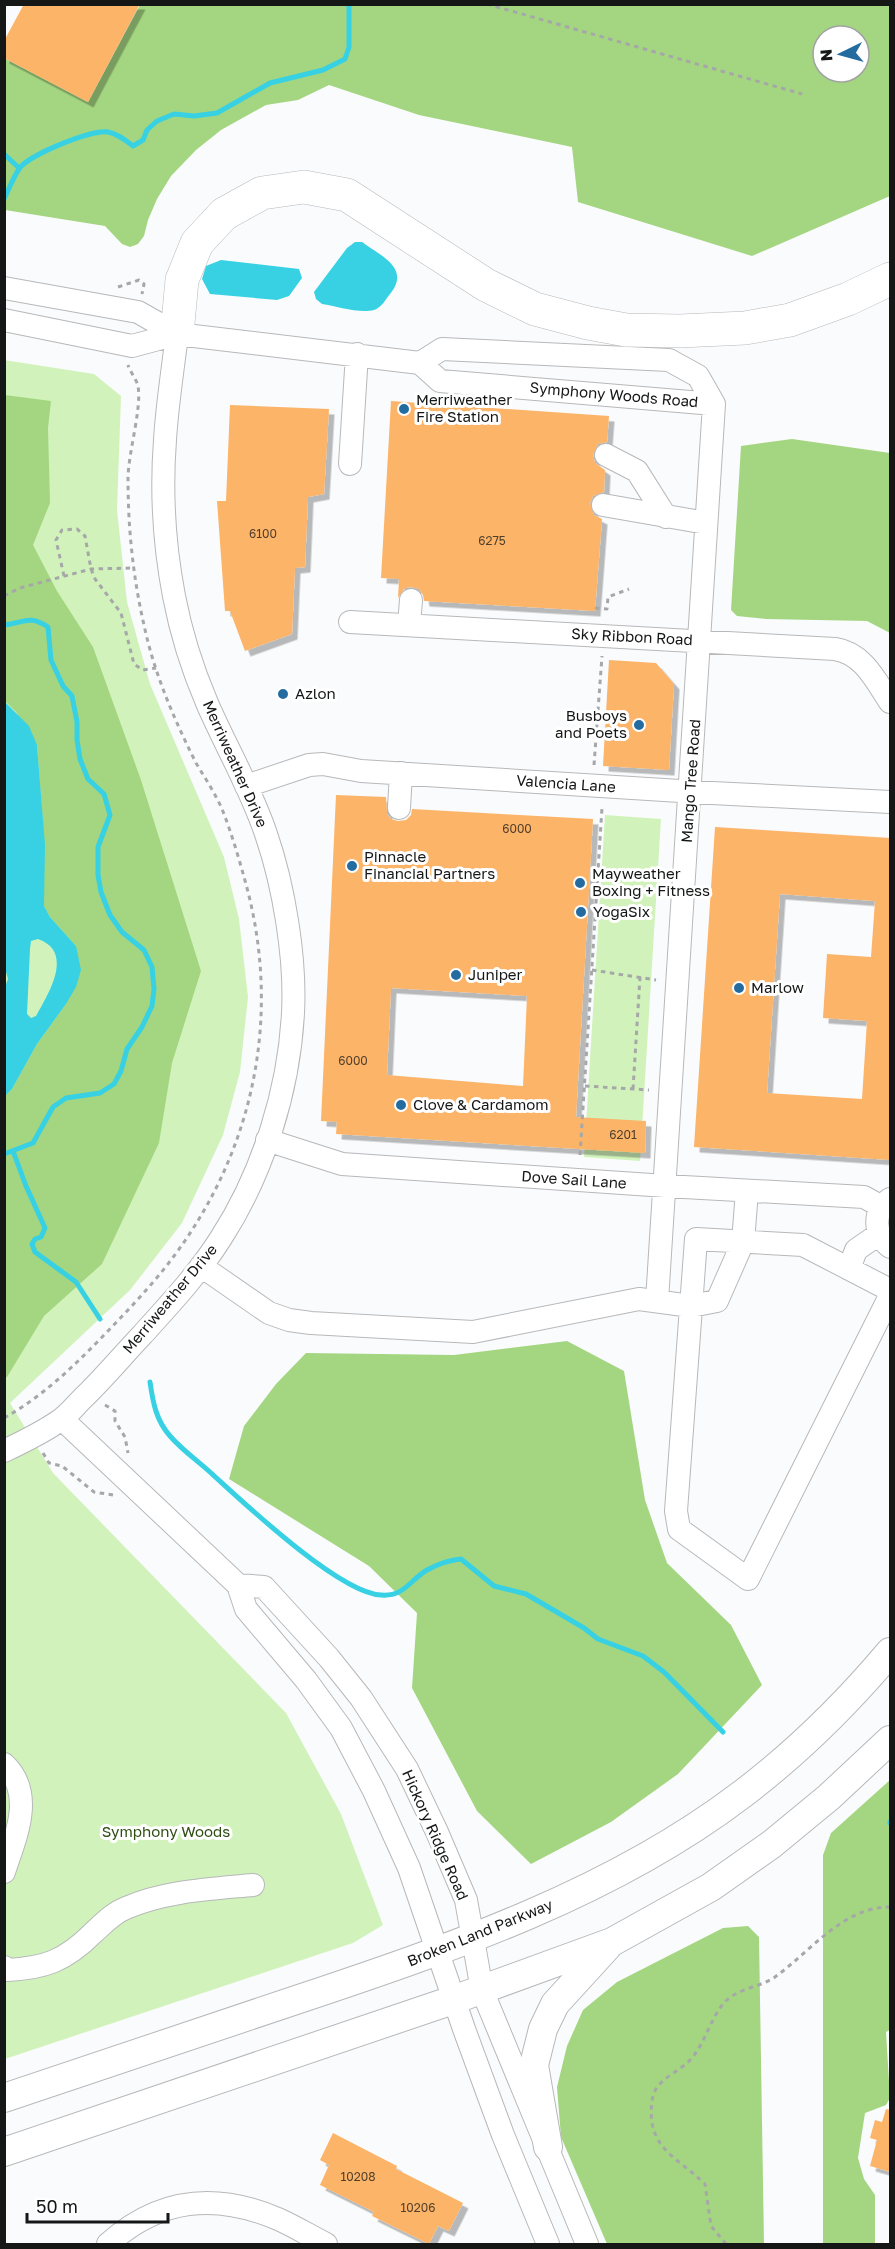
<svg xmlns="http://www.w3.org/2000/svg" width="895" height="2249" viewBox="0 0 895 2249" font-family="'Golos Text',sans-serif">
<style>
.green{fill:#d1f3bb}
.forest{fill:#a4d681;fill-rule:evenodd}
.water{fill:#37d1e3;fill-rule:evenodd}
.lines{fill:none;stroke-linecap:round;stroke-linejoin:round}
.stream{stroke:#37d1e3;stroke-width:5}
.building{fill:#fcb469;fill-rule:evenodd;filter:url(#shadow)}
.minor-casing{stroke:#b7b8ba;stroke-width:24}
.major-casing{stroke:#b7b8ba;stroke-width:30}
.highway-casing{stroke:#b7b8ba;stroke-width:34}
.path{stroke:#a6a7a8;stroke-width:3;stroke-dasharray:4.5 4.5;stroke-linecap:butt}
.minor{stroke:#fff;stroke-width:22}
.major{stroke:#fff;stroke-width:28}
.highway{stroke:#fff;stroke-width:33}
.poi-dot{fill:#246ca0;stroke:#fff;stroke-width:2}
.labels{text-anchor:middle;stroke-width:6;stroke-linejoin:round;paint-order:stroke}
.number-label{font-size:12px;fill:#4f3e2b}
.street-label{font-size:15px;fill:#151616;stroke:#fff}
.poi-label{font-size:15px;fill:#151616;stroke:#fff;text-anchor:start}
.park-label{font-size:15px;fill:#2f4e14;stroke:#fff}
</style>
<defs>
<filter id="shadow"><feDropShadow dx="5.5" dy="5.5" stdDeviation="0" flood-color="#0004"/></filter>
</defs>
<rect width="100%" height="100%" fill="#fafbfd"/>
<path class="green" d="M4,360L94,374L121,396L117,510L127,602L150,684L224,857L239,919L248,997L240,1072L223,1135L182,1223L130,1290L10,1403L53,1473L286,1713L341,1814L383,1925L353,1943L5,2059Z
M605,815L661,819L640,1161L584,1157Z"/>
<path class="forest" d="M140,5H890V196L752,256L578,202L572,147L419,115L329,85L298,100L266,105L221,130L196,150L171,176L157,199L148,220L144,236L138,244L130,247L122,244L105,226L5,210L4,58L88,102ZM823,36H859V72H823Z
M5,395L51,401L48,428L50,503L33,545L57,591L93,647L141,780L201,971L172,1063L159,1143L102,1264L44,1316L7,1377L5,1378L4,1097L12,1089L37,1044L66,1004L76,946L50,917L44,906L43,824L37,745L16,712L5,701Z
M792,439L890,453V633L867,621L766,619L737,616L731,610L741,446Z
M567,1341L624,1371L645,1500L667,1563L731,1625L762,1685L678,1774L611,1822L531,1864L477,1811L412,1688L417,1613L369,1566L229,1479L244,1426L276,1384L306,1353L454,1355Z
M890,1780V2030L886,2032L890,2098L886,2105L865,2113L858,2158L864,2179L875,2195V2244H823V1855L831,1833Z
M748,1926L759,1937L764,2244H607L561,2137L557,2087L567,2046L583,2010L617,1982L723,1928Z"/>
<path class="water" d="M355,242H362C381,256 411,268 390,294C386,299 381,308 374,310C359,314 337,306 322,304L316,299L314,292L347,248Z
M221,260L299,269L302,278L289,296L277,300L210,294L202,279L206,266Z
M4,701L29,726L37,745L45,845L44,906L50,917L76,946L81,970L76,987L66,1004L37,1044L12,1089L5,1096L4,989L8,979L4,965ZM38,939C75,952 48,994 36,1016L31,1018L27,1014L30,949L31,941Z"/>
<g class="lines">
<path class="stream" d="M4,154L19,168
M4,199C9,189 13,178 19,169C28,155 92,129 108,132C118,134 125,140 133,146L143,140L147,130L157,121L174,114L194,116L217,113L270,83L323,70L345,59L349,47V4
M4,625C24,623 29,614 48,627L51,660L63,686L72,696L77,722V740L80,759L88,779L104,794L110,815L98,847V875L101,892L110,915L122,932L144,950L152,967L154,989L152,1006L142,1027L127,1049L121,1071L114,1084L100,1093L66,1098L53,1107L33,1143L4,1154
M13,1151L26,1186L45,1228L41,1237L35,1239L32,1244L35,1252L76,1282L100,1319
M150,1382C153,1403 156,1420 170,1436C182,1450 198,1461 211,1473C243,1502 339,1593 381,1595C404,1597 410,1580 427,1570C438,1564 449,1560 461,1559L494,1586L526,1594L584,1628L598,1639L643,1656L664,1672L723,1732
M890,1822V1823"/>
</g>
<path class="building" d="M24,4H140L88,102L4,58V41Z
M391,401L609,416L607,442L598,444L593,455L595,463L605,470L604,492L593,496L590,503L594,515L602,519L595,611L424,601L423,595L419,589L411,587L405,588L398,598L399,579L381,578Z
M230,405L329,409L324,494L308,497L305,567L295,568L292,634L245,651L230,611H225L217,501H226Z
M609,660L656,663L674,684L669,770L603,766Z
M336,795L386,797L387,814L391,819L398,821L406,820L411,815L412,809L593,819L576,1117L646,1121L645,1153L336,1134L337,1122L321,1121ZM391,988L527,996L523,1086L387,1075Z
M715,827L891,838V1160L694,1147ZM780,894L875,901L871,957L827,954L823,1018L867,1021L862,1099L767,1093Z
M886,2109L891,2110V2172L870,2166L877,2140L870,2138L875,2120L882,2122Z
M333,2133L397,2166L396,2169L463,2203L449,2231L438,2226L429,2244L372,2216L374,2212L320,2185L329,2165L320,2160Z"/>
<g class="lines">
<g class="minor-casing">
<path id="minor" d="M4,288L138,312L177,334
M4,320L132,346L177,334L420,363L440,381L714,404
M420,363L442,349L669,360L698,376L714,404
M606,455L637,471L666,517
M350,464L357,354
M603,505L706,523
M350,622L835,649C863,653 876,681 890,702
M409,625L411,600
M246,786L309,765L323,764L361,771L712,793L890,802
M399,808L401,773
M267,1140L342,1164L666,1186L864,1197L882,1207
M890,1199C872,1212 874,1234 890,1247
M201,1266L269,1313L289,1320L311,1323L473,1332L639,1299L691,1306L717,1301L743,1242L747,1191
M849,1269L856,1250L879,1234
M890,1290L803,1245L696,1239L676,1511L679,1529L748,1579L890,1296
M657,1301L714,404
M62,1419L238,1585L246,1609L306,1680L341,1728L374,1791L409,1868L464,2029L503,2135L548,2244
M4,1451C23,1442 43,1432 59,1421C68,1415 75,1406 82,1399C103,1379 122,1356 142,1335C170,1304 199,1273 221,1238C263,1173 289,1090 293,1013C296,959 284,886 266,834C251,789 226,747 207,703C192,668 181,633 174,596C164,544 161,492 165,440C167,405 173,369 177,334
M238,1585L264,1587L329,1658L361,1698L407,1769L437,1832L466,1900L482,1990L587,2244
M4,1764C36,1794 15,1838 4,1872
M4,1967L7,1970C45,1968 65,1961 93,1933C103,1924 113,1913 126,1908C165,1891 210,1889 253,1885
M108,2244C159,2198 215,2192 278,2219C294,2226 310,2236 326,2244"/>
</g>
<g class="major-casing">
<path id="major" d="M4,2098C104,2064 203,2031 302,1998C454,1947 612,1893 741,1795C794,1755 847,1703 890,1652
M548,2147L534,2065L543,2029L555,2004L607,1947
M4,2152L453,2000L612,1942L711,1887L772,1844L829,1797L890,1740"/>
</g>
<g class="highway-casing">
<path id="highway" d="M177,334L182,280L197,243L224,214L262,193L304,187L347,195L486,285L535,309L588,323L626,330L680,331L745,328L790,320L848,299L890,279"/>
</g>
<path class="path" d="M487,4L802,94
M118,287L139,280L144,284L142,294
M64,576L56,540L62,530L77,529L85,536L91,569L95,579L121,613L134,664L143,670L156,668
M4,596L20,588L91,569L133,568
M595,608L607,609L608,597L629,589
M594,765L602,656
M592,970L656,980
M585,1086L649,1090
M633,1089L640,977
M580,1155L602,808
M105,1405L115,1411V1421L125,1437L128,1453
M4,1418C45,1395 76,1364 108,1331C131,1307 154,1283 174,1256C254,1149 281,1017 247,888C240,862 232,834 222,809C215,793 205,778 196,763C174,719 154,673 144,625C133,577 128,528 128,479C128,453 142,409 138,386C136,378 130,372 128,365
M43,1453L49,1463L62,1466L94,1492L113,1495
M726,2244L711,2226L705,2184C676,2156 646,2148 652,2101C654,2079 679,2073 691,2059C705,2043 710,2020 723,2004C736,1988 759,1988 775,1977C811,1951 843,1907 890,1907"/>
<use href="#minor" class="minor"/>
<use href="#major" class="major"/>
<use href="#highway" class="highway"/>
</g>
<g class="poi-dot">
<circle cx="404" cy="409" r="6"/>
<circle cx="283" cy="694" r="6"/>
<circle cx="639" cy="725" r="6"/>
<circle cx="352" cy="866" r="6"/>
<circle cx="580" cy="883" r="6"/>
<circle cx="581" cy="912" r="6"/>
<circle cx="456" cy="975" r="6"/>
<circle cx="739" cy="988" r="6"/>
<circle cx="401" cy="1105" r="6"/>
</g>
<g class="labels">
<g class="number-label">
<text x="263" y="538">6100</text>
<text x="492" y="545">6275</text>
<text x="517" y="833">6000</text>
<text x="353" y="1065">6000</text>
<text x="623" y="1139">6201</text>
<text x="358" y="2181">10208</text>
<text x="418" y="2212">10206</text>
</g>
<g class="street-label">
<text transform="translate(614 395) rotate(5)" y="5">Symphony Woods Road</text>
<text transform="translate(632 637) rotate(3)" y="5">Sky Ribbon Road</text>
<text transform="translate(235 764) rotate(66)" y="5">Merriweather Drive</text>
<text transform="translate(691 781) rotate(-86)" y="5">Mango Tree Road</text>
<text transform="translate(566 784) rotate(4)" y="5">Valencia Lane</text>
<text transform="translate(574 1180) rotate(4)" y="5">Dove Sail Lane</text>
<text transform="translate(170 1299) rotate(-50)" y="5">Merriweather Drive</text>
<text transform="translate(435 1835) rotate(66)" y="5">Hickory Ridge Road</text>
<text transform="translate(480 1933) rotate(-22)" y="5">Broken Land Parkway</text>
</g>
<g class="poi-label">
<text x="416" y="405">Merriweather<tspan x="416" dy="17">Fire Station</tspan></text>
<text x="295" y="699">Azlon</text>
<text x="627" y="721" text-anchor="end">Busboys<tspan x="627" dy="17">and Poets</tspan></text>
<text x="364" y="862">Pinnacle<tspan x="364" dy="17">Financial Partners</tspan></text>
<text x="592" y="879">Mayweather<tspan x="592" dy="17">Boxing + Fitness</tspan></text>
<text x="593" y="917">YogaSix</text>
<text x="468" y="980">Juniper</text>
<text x="751" y="993">Marlow</text>
<text x="413" y="1110">Clove &amp; Cardamom</text>
</g>
<g class="park-label">
<text x="166" y="1837">Symphony Woods</text>
</g>
</g>
<rect width="895" height="2249" fill="none" stroke="#151616" stroke-width="12"/>
<g transform="translate(841 54) rotate(265)"><circle r="28" fill="#ffffff" stroke="#a1a2a2" stroke-width="1.5"/>
<path d="M0-4.5L10 22L0 15L-10 22Z" fill="#246ca0"/>
<text y="-9" font-size="16" font-weight="bold" text-anchor="middle" fill="#151616">N</text>
</g>
<path d="M27 2213v9h141v-9" fill="none" stroke="#151616" stroke-width="3"/>
<text x="36" y="2213" font-size="18" fill="#151616" stroke="#ffffff" stroke-width="4.5" paint-order="stroke">50 m</text>
</svg>
